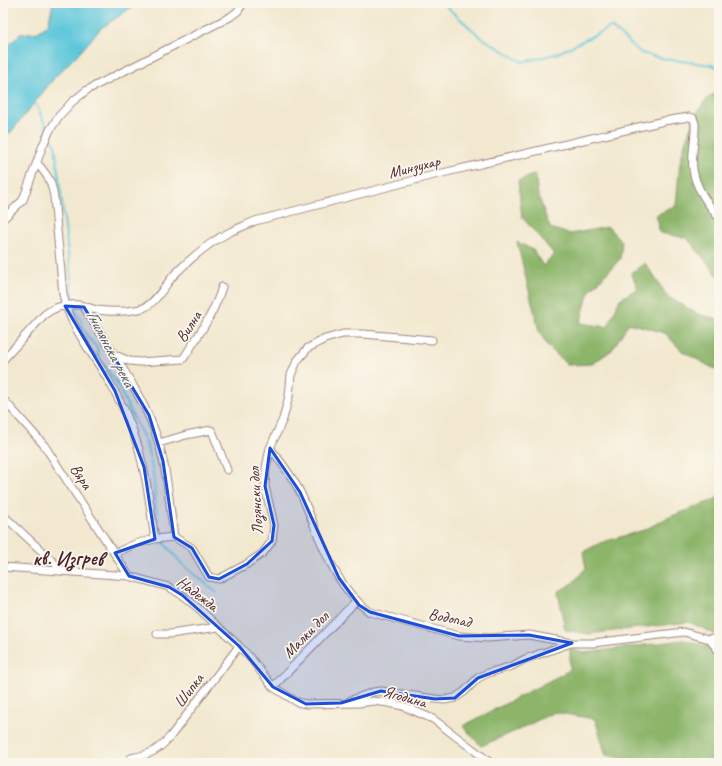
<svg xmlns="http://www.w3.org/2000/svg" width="722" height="766" viewBox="0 0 722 766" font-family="Caveat,sans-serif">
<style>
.forest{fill:#8cb56b;stroke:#6b6a4b}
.water{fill:#5fc7db;stroke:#547383}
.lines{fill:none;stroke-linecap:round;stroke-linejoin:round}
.stream{stroke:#5fc7db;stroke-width:2}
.street-casing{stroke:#9e847d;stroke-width:9}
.street{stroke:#fff;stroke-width:7}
.marked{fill:#1d4ed8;fill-opacity:0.2;stroke:#1d4ed8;stroke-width:3;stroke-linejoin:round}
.labels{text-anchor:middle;stroke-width:3.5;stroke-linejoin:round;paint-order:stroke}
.street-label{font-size:16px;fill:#4a1f2b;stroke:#fbf7ec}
.water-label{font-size:17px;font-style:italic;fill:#515a69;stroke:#fbf7ec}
.district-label{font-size:20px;font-weight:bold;fill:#4a1f2b;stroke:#fbf7ec}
</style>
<rect width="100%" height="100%" fill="#fbf7ec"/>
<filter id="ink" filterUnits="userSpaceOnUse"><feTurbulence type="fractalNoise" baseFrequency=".025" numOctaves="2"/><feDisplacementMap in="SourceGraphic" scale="8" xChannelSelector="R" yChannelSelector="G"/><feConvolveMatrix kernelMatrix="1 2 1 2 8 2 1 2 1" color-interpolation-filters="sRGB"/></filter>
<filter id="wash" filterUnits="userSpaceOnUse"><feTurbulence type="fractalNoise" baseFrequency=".012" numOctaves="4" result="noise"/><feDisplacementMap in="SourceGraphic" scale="16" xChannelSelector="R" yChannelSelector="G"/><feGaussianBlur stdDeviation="0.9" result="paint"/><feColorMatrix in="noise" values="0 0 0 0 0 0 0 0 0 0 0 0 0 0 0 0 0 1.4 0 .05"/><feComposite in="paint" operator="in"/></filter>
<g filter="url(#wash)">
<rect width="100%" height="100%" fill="#f2e8cf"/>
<path class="forest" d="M719,92V277L687,238L660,233L656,215L676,206C678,190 678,165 683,151C688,132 699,97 719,92Z
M535,174L538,195L550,228L570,234L608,227L622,242L620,259L589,292L580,323L608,327L620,299L638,288L631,273L645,263L668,297L698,314L719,320V370L711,367L682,351L665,333L629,323L612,350L592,364L567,365L547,345L539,331L517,242L533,250L543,266L554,254L522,217L518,181Z
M719,496V763H638V762L606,755L595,719L554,712L518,730L481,746L463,726L570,670V649L584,653L683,640L713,648L717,635L689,622L588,634L565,630L558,592L573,583L586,568L583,552L600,543L644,530L672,516L714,500Z"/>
<path class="water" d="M53,3H138L100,29L81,51L55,77L11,132L3,139V51L20,34L38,32L48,25Z"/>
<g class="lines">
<path class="stream" d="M442,3L482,38L522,62L556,54L611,27L641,53L665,59L712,65L719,68
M35,102L48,131
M50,135L55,145L74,302
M75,306L87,336L97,348L99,358L117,383L128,407L146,442L153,474L158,526L161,536
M163,540L164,543L182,564L217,593"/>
</g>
</g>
<g filter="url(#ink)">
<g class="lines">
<g class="street-casing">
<path id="street" d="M37,163C48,176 51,180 54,197L63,294C70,329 97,358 114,390C127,413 138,441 143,467C149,490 151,515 155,539L174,537
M3,219L23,200L43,145L50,130L59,116L72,102L87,90L230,17L238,11L243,3
M84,307C107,345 138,387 154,429C167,463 169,501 174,537
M115,355L129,361L140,362L183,359C198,336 214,314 222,287
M3,360L43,316C53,307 66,304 80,305C86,306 91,309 97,310C111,312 130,312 143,308C155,304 166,284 174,275C189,260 211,241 230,232C238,228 247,225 255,221L434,175L664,121L689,117L693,118L695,123C696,138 691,154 693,169C695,187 708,204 719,218
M3,399L44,445L129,576
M159,443L186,435L211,430L213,433L227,470
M270,448C281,462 293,477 301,494C319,533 332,586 370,612L459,636L488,638L529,635L572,643H593L684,632L709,639L719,637
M3,515L63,571
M174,537L192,548L209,577L219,579L247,564L263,553L272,541L274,525L265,486L266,468L270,448L283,419L289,396L291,375L297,361L308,348L325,339L343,334H363L432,340
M115,553L135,544L155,539
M3,567L129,576L169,587L182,595L197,607L239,646L252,660L273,687L297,702L306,704L359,703L373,701L389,703L403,706L433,719L491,763
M157,634H170L218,627
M709,639L719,651
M273,687L356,601
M349,701L373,692L381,691L435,699L444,700L455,698L464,692L478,678L488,673L512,666L525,659L571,643
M131,758C151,754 156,752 170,737L239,646"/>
</g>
<use href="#street" class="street"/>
</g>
</g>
<path class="marked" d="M65,306L84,307L149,415L163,461L174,537L192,548L209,577L219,579L247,564L272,541L274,525L265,486L270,448L300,492L339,578L359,605L370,612L459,636L529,635L572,643L478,678L455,698L435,699L381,691L341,703L306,704L273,687L239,646L182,595L169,587L129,576L115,553L155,539L144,467L115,391Z"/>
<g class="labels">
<g class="street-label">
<text transform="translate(414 166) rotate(-14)" y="6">Минзухар</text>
<text transform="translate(188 326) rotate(-57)" y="6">Вилна</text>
<text transform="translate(82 476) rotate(57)" y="6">Вяра</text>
<text transform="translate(255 501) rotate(-93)" y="6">Лозянски дол</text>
<text transform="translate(198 593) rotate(37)" y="6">Надежда</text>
<text transform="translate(450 617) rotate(12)" y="6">Водопад</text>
<text transform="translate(305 634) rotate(-46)" y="6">Малки дол</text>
<text transform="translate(188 690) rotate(-53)" y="6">Шипка</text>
<text transform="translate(405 696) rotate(16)" y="6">Ягодина</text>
</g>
<g class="water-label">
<text transform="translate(111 348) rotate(62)" y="6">Гнилянска река</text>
</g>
<g class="district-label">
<text x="68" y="565">кв. Изгрев</text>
</g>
</g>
<rect width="722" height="766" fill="none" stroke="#fbf7ec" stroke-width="16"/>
</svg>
